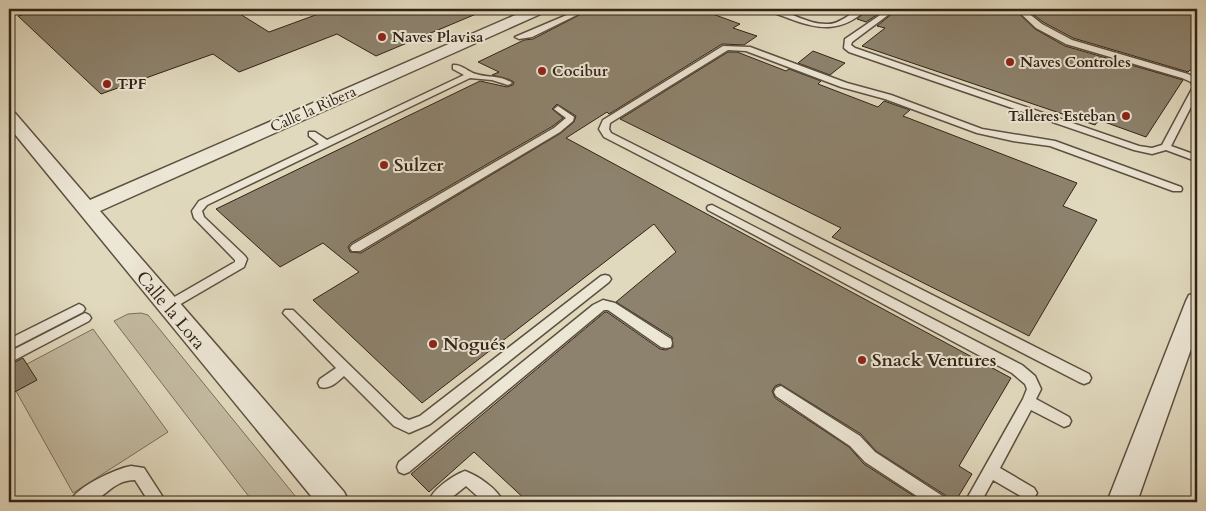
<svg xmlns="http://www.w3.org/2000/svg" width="1206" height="511" viewBox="0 0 1206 511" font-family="Cardo,serif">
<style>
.green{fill:#c3baa1;stroke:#7b6e5c}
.building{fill:#8d826d;stroke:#332316;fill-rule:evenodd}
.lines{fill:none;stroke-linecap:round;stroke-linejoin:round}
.lane-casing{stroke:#5e5040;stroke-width:3}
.street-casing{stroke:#5e5040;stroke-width:3}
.lane{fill:#ece6d5;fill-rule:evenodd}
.street{fill:#ece6d5;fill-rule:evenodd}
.poi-dot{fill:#8f2418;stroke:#ece6d5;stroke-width:2}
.labels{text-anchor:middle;stroke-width:4;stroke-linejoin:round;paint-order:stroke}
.far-poi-label{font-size:15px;font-weight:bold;fill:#332316;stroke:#ece6d5;text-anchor:start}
.far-street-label{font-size:15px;fill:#332316;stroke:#ece6d5}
.poi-label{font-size:18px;font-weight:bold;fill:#332316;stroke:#ece6d5;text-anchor:start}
.street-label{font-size:18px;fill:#332316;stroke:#ece6d5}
</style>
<rect width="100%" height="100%" fill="#e1d9be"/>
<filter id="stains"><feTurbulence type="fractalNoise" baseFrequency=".004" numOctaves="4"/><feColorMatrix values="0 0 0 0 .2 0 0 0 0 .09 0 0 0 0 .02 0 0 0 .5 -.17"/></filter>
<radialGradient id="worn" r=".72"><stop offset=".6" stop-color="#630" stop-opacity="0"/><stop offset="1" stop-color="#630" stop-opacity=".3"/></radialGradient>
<path class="green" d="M141,313L148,315L300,502H253L114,321L128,314Z
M93,329L168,432L73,493L16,391L27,364Z"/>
<path class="building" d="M42,9H232L269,32L332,9H488L376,56L337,34L239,72L213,54L101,94L18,16Z
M591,9H699L740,24L733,28L757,36L744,45L722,44L609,114L607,112L566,138L1011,378L959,466L972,474L955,502H949L945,495L876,451L861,434L780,384L775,386L772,391L775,398L849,447L864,464L923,502H528L474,452L429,492L411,474L605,312H607L660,349L666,350L673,347L672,337L616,302L676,252L654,224L422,403L313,300L359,272L323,243L280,267L216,209L480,81L507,87L513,85L514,82L508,79L492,75L499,72L478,62L524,40L533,39ZM557,104L576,116L574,122L561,133L361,253L350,252L348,247L351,243L553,126L563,118L552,109Z
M869,9H886L866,22L857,19Z
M898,9H1014L1035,29L1065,46L1183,80L1146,137L1099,120L1095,125L862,46L885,28L877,26Z
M1026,9H1173L1197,15V72L1190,70L1188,72L1073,38L1043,22Z
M813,51L845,63L830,75L798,63Z
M728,52H737L786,71L789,69L821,81L818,84L878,107L884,101L910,110L903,116L1077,183L1063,206L1097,220L1029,336L832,237L841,228L620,119Z
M23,358L37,380L9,395V365Z"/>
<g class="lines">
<g class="lane-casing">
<path id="lane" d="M304,9H313L301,14L297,12Z
M581,9H589L532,37L519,39L515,37Z
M767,9C788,9 806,25 828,24C843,24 853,8 867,9C841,33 819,30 788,18C781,15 772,13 767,9Z
M889,9H896L852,42L851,45L855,48L1139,146L1152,148L1162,145L1193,87L1191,82L1182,78L1066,44L1036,28L1016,9H1023L1042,24L1072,40L1188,74L1197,79V95L1171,146L1196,155L1197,158L1193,160L1166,150L1152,154L1134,150L849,52L844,48L845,39Z
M1190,9H1197V12L1191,10Z
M723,46L750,47L847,83L891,95L982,129L1055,141L1181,187L1182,189L1181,191H1173L1050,146L1013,141L977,133L885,99L841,87L746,51L728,50L610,123L609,129L611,133L1089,374L1091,378L1089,382L1084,384L1079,382L604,137L599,129L603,120Z
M453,65C462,64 468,72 476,74C488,78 501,75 512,83L508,85L492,80L470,78L207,205L202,211L204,217L245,256L247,259L244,267L172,309H164L162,306L164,303L235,262V260L194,218L192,211L199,201L319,144L309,136V132H315L327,140L464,75L453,69Z
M558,106L574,117L573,121L560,132L360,251H352L350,248L352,245L554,128L566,118L554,109Z
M712,205L1022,365L1035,376L1041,389L1036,399L1069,417L1071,421L1069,425L1064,427L1031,410L1000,468L1034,488L1037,493L1034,498L1029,500L1024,498L993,480L981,502H965L1023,399L1027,389L1025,384L1012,373L708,210L707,208L708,206Z
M605,275L609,276L611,279L609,282L430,424L409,433L394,426L344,376C337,382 330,390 320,387L318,383L320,379L336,368L283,313L285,310H293L404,418L409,420L420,416L601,276Z
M603,300L615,303L671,339L672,343L671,347L666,348L661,347L608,310H604L409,472L404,474L399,472L397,467L399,462L593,305Z
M79,304L83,306L85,309L83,312L9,350V339Z
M85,313L89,315L91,318L89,321L9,363V352Z
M781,386L860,436L875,452L944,497L947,502H926L865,462L850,446L776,396L774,392L776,388Z
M131,466L144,468L166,502H149L135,480C114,480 107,496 91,502C86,504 76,502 70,502C76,487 115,469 131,466Z
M465,471C478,476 497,488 503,502H484L466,486L446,502H430C429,491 454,475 465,471Z"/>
</g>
<g class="street-casing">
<path id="street" d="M529,9H547L545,12L100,211L344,492L349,502H316L9,127V112L15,113L90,200Z
M1197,293V332L1137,502H1107L1186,301L1189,295Z"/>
</g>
<use href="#lane" class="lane"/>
<use href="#street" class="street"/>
</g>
<g class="poi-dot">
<circle cx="382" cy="37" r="5"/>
<circle cx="1010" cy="62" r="5"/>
<circle cx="542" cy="71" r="5"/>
<circle cx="107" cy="84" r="5"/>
<circle cx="1126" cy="116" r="5"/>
<circle cx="384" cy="165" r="5"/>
<circle cx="433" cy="344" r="5"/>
<circle cx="862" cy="360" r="5"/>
</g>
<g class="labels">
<g class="far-poi-label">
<text x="392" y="42">Naves Plavisa</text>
<text x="1020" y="67">Naves Controles</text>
<text x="552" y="76">Cocibur</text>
<text x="117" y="89">TPF</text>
<text x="1116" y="121" text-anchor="end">Talleres Esteban</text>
</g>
<g class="far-street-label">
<text transform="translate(313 109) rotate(-24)" y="5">Calle la Ribera</text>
</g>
<g class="poi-label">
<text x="394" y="171">Sulzer</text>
<text x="443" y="350">Nogués</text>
<text x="872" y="366">Snack Ventures</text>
</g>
<g class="street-label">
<text transform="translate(171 310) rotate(50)" y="6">Calle la Lora</text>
</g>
</g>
<rect width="1206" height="511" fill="none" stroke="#e1d9be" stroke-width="30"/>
<rect x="10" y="10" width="1186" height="491" fill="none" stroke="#332316" stroke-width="2.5"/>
<rect x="15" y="15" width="1176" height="481" fill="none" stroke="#332316"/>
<rect width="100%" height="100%" filter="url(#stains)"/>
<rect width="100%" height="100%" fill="url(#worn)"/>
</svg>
